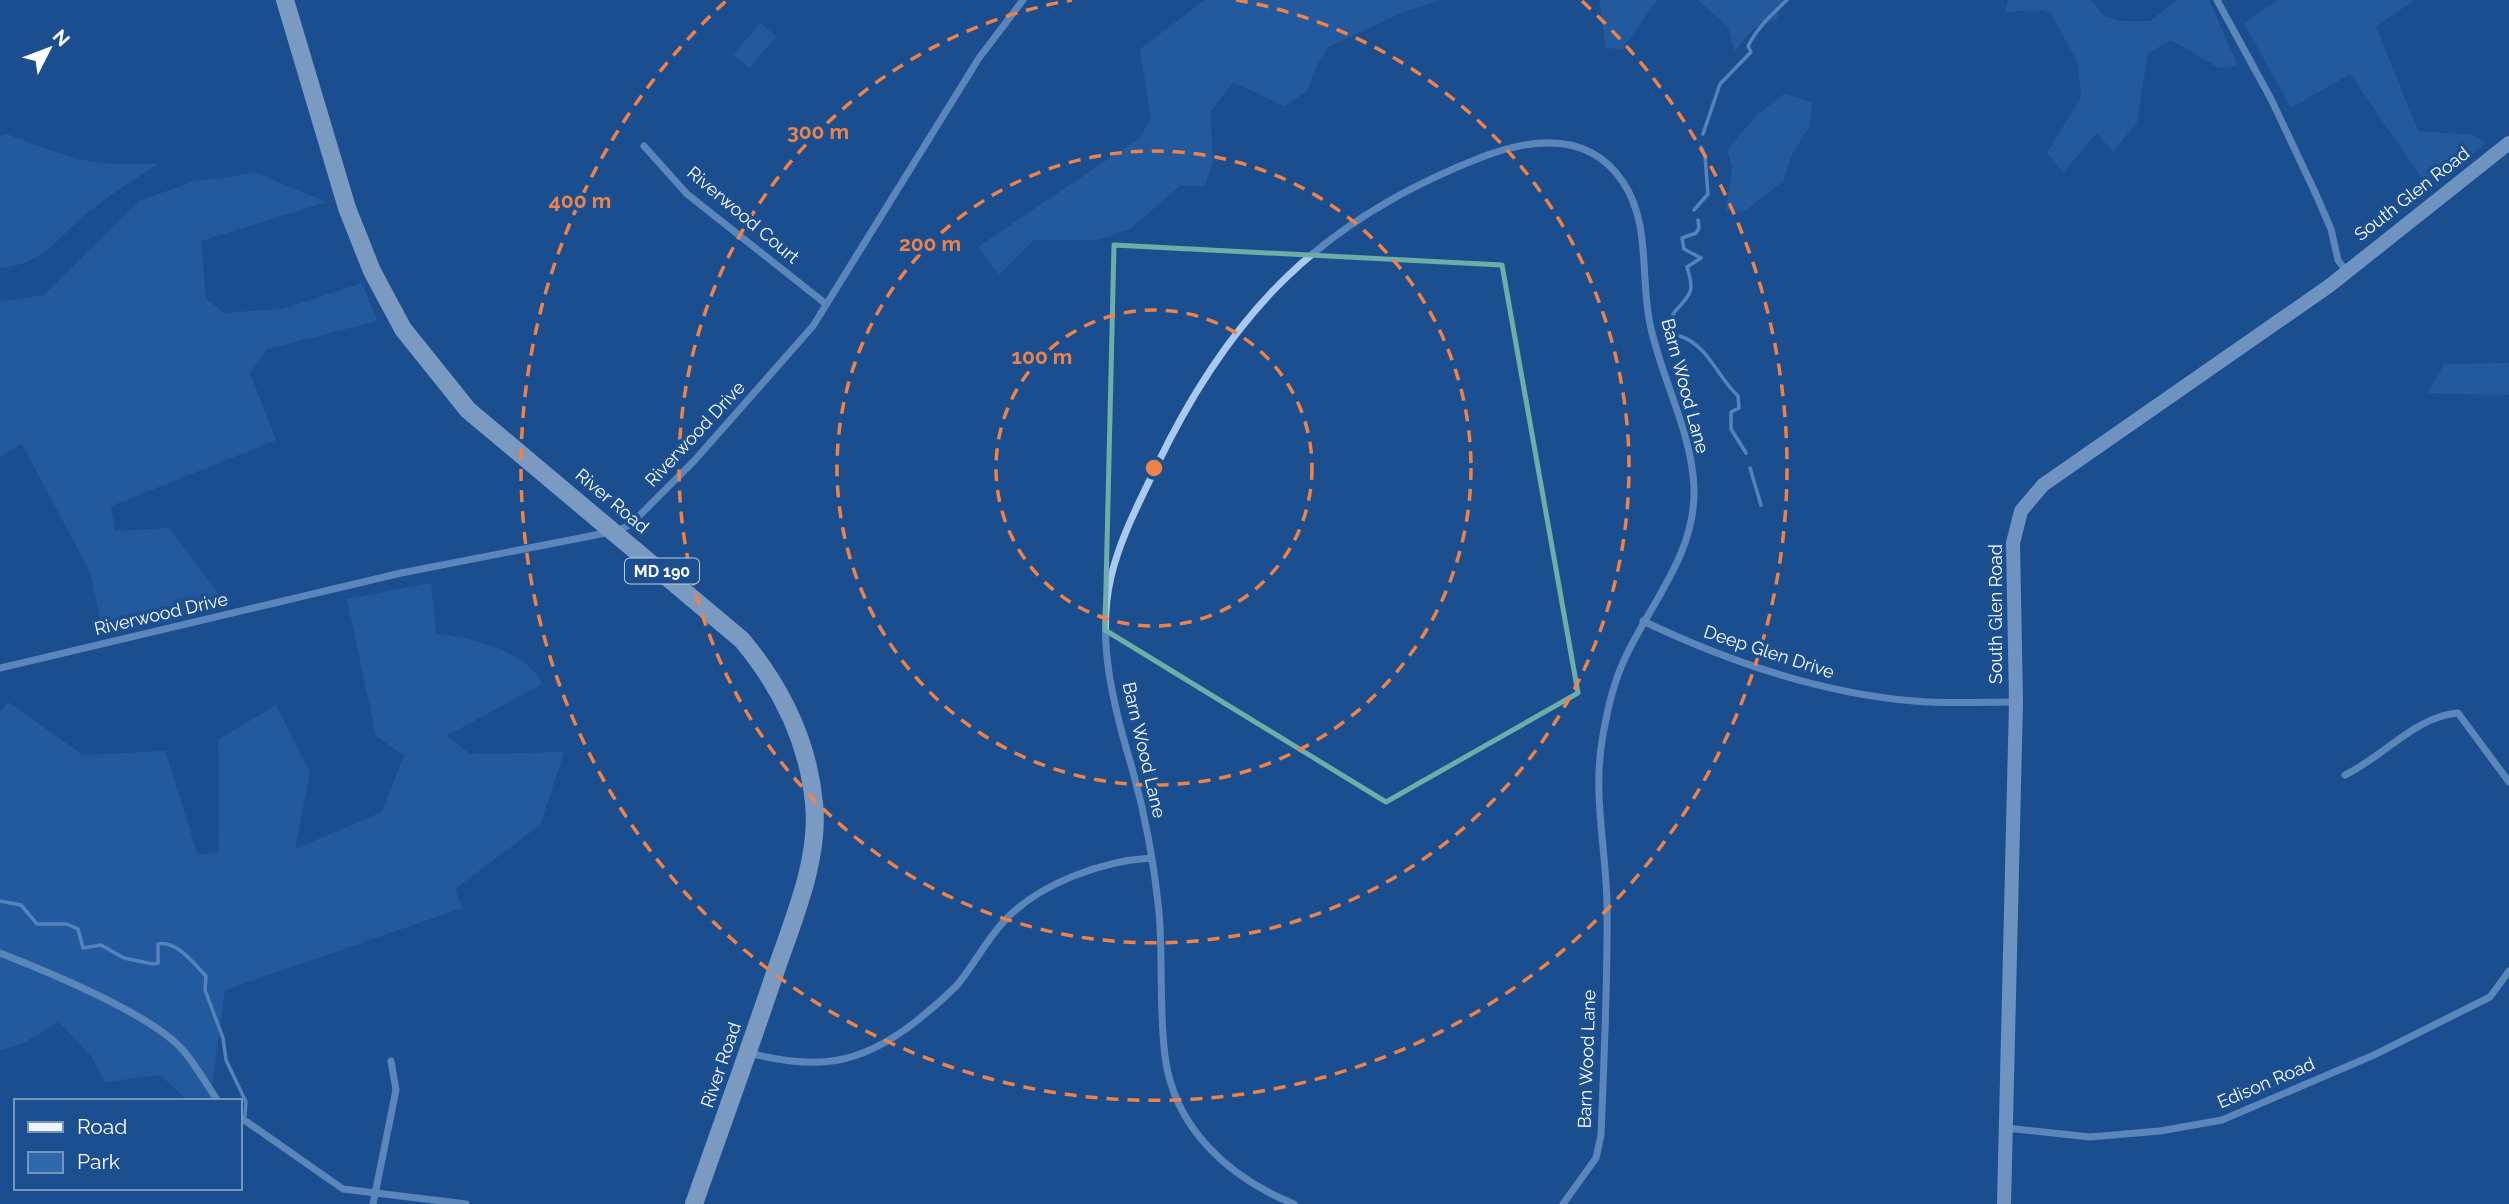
<svg xmlns="http://www.w3.org/2000/svg" width="2509" height="1204" viewBox="0 0 2509 1204" font-family="Raleway,sans-serif">
<style>
.green{fill:#2e69ad}
.lines{fill:none;stroke-linecap:round;stroke-linejoin:round}
.stream{stroke:#9cc4f0;stroke-width:3.5}
.minor{stroke:#a9c9ee;stroke-width:7}
.secondary{stroke:#d6e6fa;stroke-width:14}
.primary{stroke:#f0f6ff;stroke-width:18}
.marked{fill:none;stroke:#6fada8;stroke-width:5;stroke-linejoin:round}
.ring{fill:none;stroke:#ee8249;stroke-width:3.5;stroke-dasharray:12 9}
.labels{text-anchor:middle;stroke-width:7;stroke-linejoin:round;paint-order:stroke}
.shield{fill:#1b4f8f;stroke:#bbcadd;stroke-width:2}
.shield-label{font-size:16px;font-weight:bold;fill:#fff}
.street-label{font-size:18px;fill:#fff;stroke:#1b4f8f}
.centre{fill:#ee8249;stroke:#1b4f8f;stroke-width:3.5}
.ring-label{font-size:21px;text-anchor:middle;font-weight:bold;fill:#ee8249;stroke:#1b4f8f;stroke-width:7;stroke-linejoin:round;paint-order:stroke}
</style>
<rect width="100%" height="100%" fill="#1b4f8f"/>
<path class="green" d="M1205,0H1441L1406,11L1328,47L1317,65L1307,91L1284,106L1233,82L1210,112L1213,160L1205,186L1181,185L1130,229L1098,240H1034L999,275L978,247L1141,137L1151,117L1140,49Z
M1599,0H1657L1622,49L1606,48Z
M1698,0H1784L1777,18L1753,29L1735,51L1728,27Z
M2008,0H2091L2105,17L2124,21H2150L2178,0H2209L2238,66L2219,68L2171,40L2148,53L2137,122L2113,152L2097,133L2063,172L2047,153L2081,97L2078,63L2051,13L2040,10L2005,12Z
M2278,0H2414L2376,27L2418,131L2473,135L2485,143L2431,191L2350,74L2291,108L2244,23Z
M761,23L776,37L749,68L733,54Z
M1784,94L1812,103L1809,127L1792,154L1784,180L1745,211L1726,210L1732,167L1727,150L1758,114Z
M7,134C68,158 93,168 159,163C138,178 115,191 95,207C59,233 49,263 0,268V137Z
M257,173L326,202L201,241L206,299L225,313L283,309L362,283L377,321L267,349L250,373L276,440L111,506L115,531L169,528L226,604L103,635L91,574L22,444L0,457V302L44,295L139,201L192,182Z
M2509,363V395L2428,393L2444,364Z
M431,583L436,633C471,639 526,649 542,684L446,736L470,754L564,752L540,825L455,889L462,908L225,990L210,1101H189L160,1075L105,1082L91,1056L59,1022L25,1042L0,1050V712L8,702L83,755L165,751L198,855L219,852L218,740L276,705L310,772L295,849L382,812L404,755L376,736L347,599Z"/>
<g class="lines">
<path class="stream" d="M1703,134L1720,84L1751,52L1748,46C1758,27 1772,14 1787,0
M1694,210L1708,194L1705,156L1701,147
M1676,324L1673,314C1689,294 1696,295 1687,267L1701,258L1684,249L1682,238L1696,233L1699,228L1698,220
M1680,336C1709,346 1717,377 1738,396L1739,408L1731,412V429L1746,453
M1750,468L1761,505
M0,901L21,905L37,924H67L78,929L83,948L101,945L124,958L153,964L158,963V944C177,940 194,964 206,976L205,990L223,1038L226,1060L246,1102L245,1116"/>
<path class="minor" d="M2217,0L2271,99L2314,190L2331,229L2338,260L2346,271
M644,146L687,194L826,304
M1643,621C1729,662 1819,693 1914,701C1947,704 1982,702 2016,702
M0,668L401,573L616,531L630,525L694,461L813,326L979,58L1023,0
M2345,775C2383,757 2416,716 2458,713L2509,782
M0,953C46,971 148,1013 181,1048C195,1063 206,1084 218,1101
M749,1053C816,1070 858,1066 914,1023C929,1011 945,998 958,984C975,963 987,939 1006,919C1041,883 1102,861 1151,858
M240,1117L343,1189L466,1204
M2006,1128L2090,1137L2160,1131L2222,1120L2374,1055L2490,997L2509,971
M373,1204L396,1090L391,1061
M1294,1204C1230,1178 1174,1129 1165,1056C1159,1009 1163,959 1159,911C1154,863 1145,814 1132,768C1114,708 1096,640 1111,577C1120,538 1140,501 1157,465C1231,311 1322,219 1482,157C1532,138 1589,131 1623,182C1651,224 1640,277 1650,324C1661,378 1692,432 1694,488C1696,552 1653,600 1627,654C1614,680 1608,707 1603,735C1592,793 1606,847 1607,904C1608,981 1604,1058 1601,1135L1596,1158L1563,1204"/>
<path class="secondary" d="M2004,1204L2016,702L2013,543L2021,511L2043,485L2329,286L2509,143"/>
<path class="primary" d="M285,0L347,208L372,271L403,329L468,410L742,640C781,687 808,741 814,803C820,859 793,920 775,973C749,1050 721,1127 694,1204"/>
</g>
<path d="M0 0H2509V1204H0ZM1114,245L1502,265L1578,693L1386,802L1105,630Z" fill="#1b4f8f" fill-opacity=".55" fill-rule="evenodd"/>
<path class="marked" d="M1114,245L1502,265L1578,693L1386,802L1105,630Z"/>
<g class="ring">
<circle cx="1154" cy="468" r="158"/>
<circle cx="1154" cy="468" r="317"/>
<path d="M1236 0A475 475 0 1 1 1072 0"/>
<path d="M1582 1A633 633 0 1 1 726 1"/>
</g>
<g class="labels">
<rect class="shield" x="625" y="558.5" width="74" height="25" rx="5"/>
<g class="shield-label">
<text x="662" y="577">MD 190</text>
</g>
<g class="street-label">
<text transform="translate(2412 194) rotate(-38)" y="6">South Glen Road</text>
<text transform="translate(743 215) rotate(40)" y="6">Riverwood Court</text>
<text transform="translate(1685 386) rotate(75)" y="6">Barn Wood Lane</text>
<text transform="translate(695 434) rotate(-47)" y="6">Riverwood Drive</text>
<text transform="translate(612 501) rotate(40)" y="6">River Road</text>
<text transform="translate(161 614) rotate(-13)" y="6">Riverwood Drive</text>
<text transform="translate(1996 614) rotate(-90)" y="6">South Glen Road</text>
<text transform="translate(1769 652) rotate(18)" y="6">Deep Glen Drive</text>
<text transform="translate(1144 750) rotate(77)" y="6">Barn Wood Lane</text>
<text transform="translate(1587 1059) rotate(-88)" y="6">Barn Wood Lane</text>
<text transform="translate(721 1065) rotate(-71)" y="6">River Road</text>
<text transform="translate(2266 1083) rotate(-23)" y="6">Edison Road</text>
</g>
</g>
<circle cx="1154" cy="468" r="10" class="centre"/>
<g class="ring-label">
<text x="818" y="139">300 m</text>
<text x="580" y="208">400 m</text>
<text x="930" y="251">200 m</text>
<text x="1042" y="364">100 m</text>
</g>
<rect x="14" y="1099" width="228" height="91" fill="#1b4f8f" stroke="#7695bc" stroke-width="2"/>
<rect x="28" y="1122" width="35" height="10" fill="#f0f6ff" stroke="#7695bc" stroke-width="2"/>
<text x="77" y="1134" font-size="21" fill="#ffffff">Road</text>
<rect x="28" y="1152" width="35" height="21" fill="#2e69ad" stroke="#7695bc" stroke-width="2"/>
<text x="77" y="1169" font-size="21" fill="#ffffff">Park</text>
<g transform="translate(49 49) rotate(48)" stroke="#1b4f8f" stroke-width="5" paint-order="stroke">
<path d="M0-5L12 26L0 18L-12 26Z" fill="#ffffff"/>
<text y="-10" font-size="19" font-weight="bold" text-anchor="middle" fill="#ffffff">N</text>
</g>
</svg>
